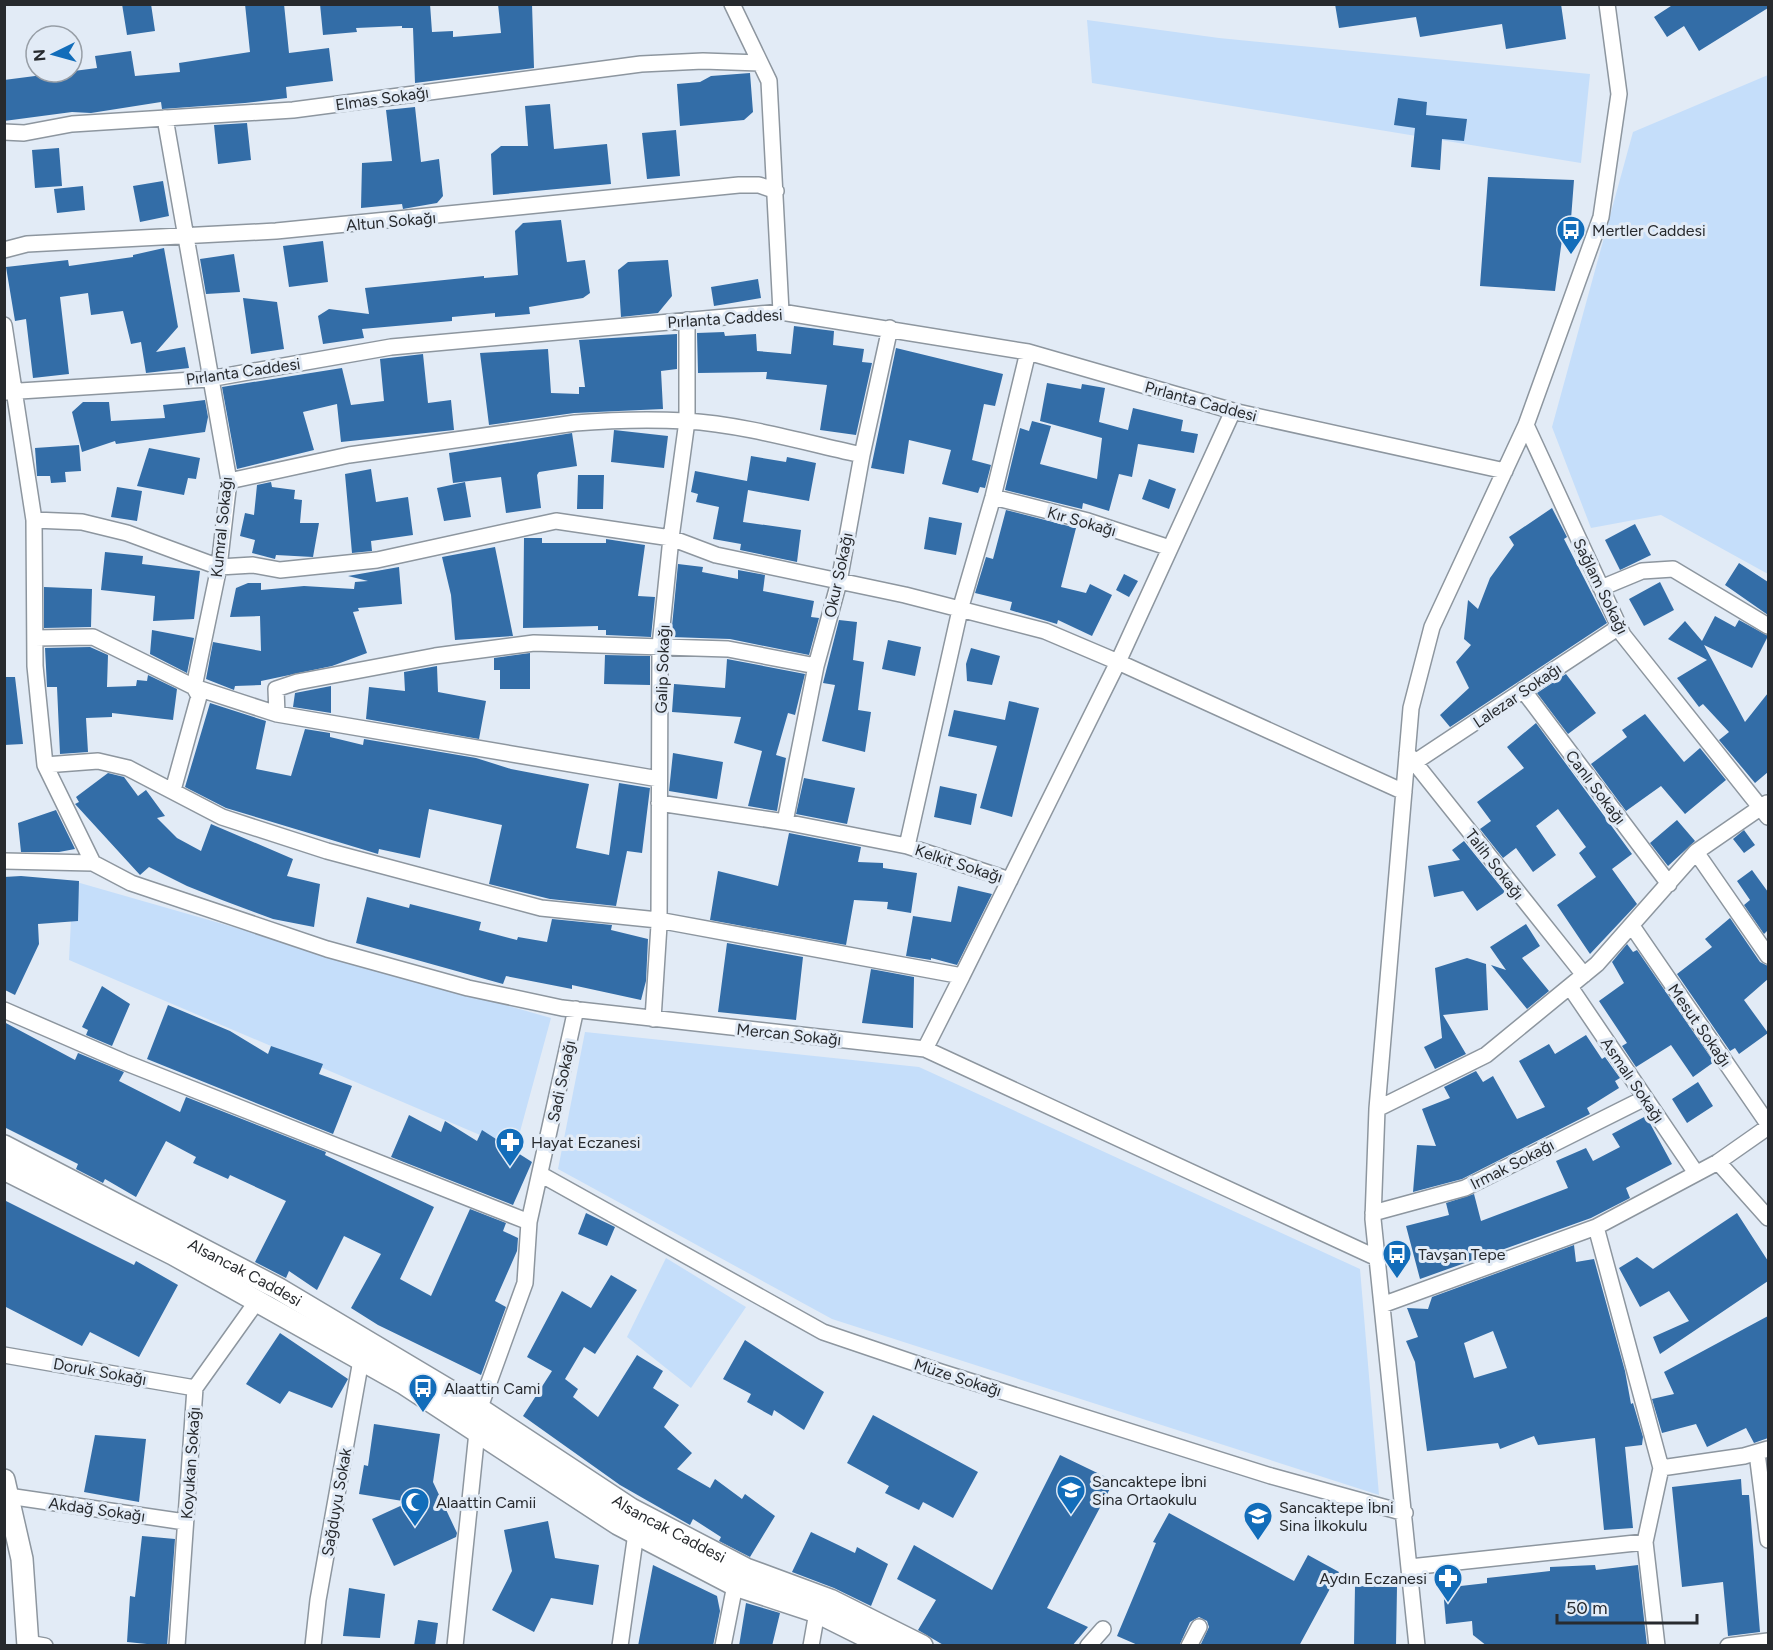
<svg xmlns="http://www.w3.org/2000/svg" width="1773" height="1650" viewBox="0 0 1773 1650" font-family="Figtree,sans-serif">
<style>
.green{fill:#c5defa}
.building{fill:#336da7;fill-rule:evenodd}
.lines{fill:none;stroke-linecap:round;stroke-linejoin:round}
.street-casing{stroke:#8d969f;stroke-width:18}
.secondary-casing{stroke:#8d969f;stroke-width:24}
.street{stroke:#fff;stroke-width:15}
.secondary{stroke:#fff;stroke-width:21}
.labels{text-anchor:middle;stroke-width:6;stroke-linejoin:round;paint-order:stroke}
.street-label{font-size:16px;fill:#272a2e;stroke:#e2ebf6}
.poi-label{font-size:16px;fill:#272a2e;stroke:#e2ebf6;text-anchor:start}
</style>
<rect width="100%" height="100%" fill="#e2ebf6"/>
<path class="green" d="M1087,20L1219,38L1590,74L1581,163L1092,83Z
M1768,75V574L1661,515L1591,528L1552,427L1633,132Z
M73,881L551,1018L515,1150L69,960Z
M585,1032L919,1067L1360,1269L1379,1495L832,1319L558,1169Z
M666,1258L746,1307L691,1388L627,1337Z"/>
<path class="building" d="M122,4H151L155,31L127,35Z
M245,4H284L289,53L329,48L333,81L286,87L287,98L245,103L162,109L161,102L91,113L72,112L4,121V80L97,68L95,56L131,51L135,76L180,72L179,63L250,52Z
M320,4H430L432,32L453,31V37L501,33L498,4H532L534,68L415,83L413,28H402V26L356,28L357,32L323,35Z
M1335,4H1561L1566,39L1506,49L1502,24L1420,37L1416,17L1339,28Z
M1674,4H1768V8L1699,51L1684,26L1667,37L1654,17Z
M750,73L753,112L744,120L680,126L677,84L700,82L711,76Z
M1398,98L1427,102L1426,115L1467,119L1464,141L1442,139L1440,170L1411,167L1415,128L1394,125Z
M550,104L554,149L607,144L611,184L493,195L491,154L501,146H528L525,106Z
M415,107L421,162L439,159L443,196L437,203L414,207L403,209L402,204L361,208L362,163L392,161L386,110Z
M247,123L251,160L218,164L214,125Z
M676,130L680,176L647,179L642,133Z
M59,148L62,186L35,188L32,150Z
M1488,177L1574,180L1570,232H1563L1555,291L1480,286Z
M163,181L169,216L140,222L133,186Z
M83,186L85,210L57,213L54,189Z
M561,220L567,262L585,260L590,293L583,298L529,307L530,314L495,317V313L452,317V321L362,329L364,338L323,344L318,316L329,309L369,314L365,288L484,276V278L518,275L515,231L523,223Z
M323,241L328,282L289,287L283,246Z
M164,248L178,327L156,352L185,347L189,368L146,373L141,342L131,344L123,311L91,315L88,293L60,297L69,374L33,378L26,319L15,321L6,267L68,260L69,266L133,257V255Z
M234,254L240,292L206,294L200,259Z
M668,260L672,296L658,313L621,317L618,270L628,262Z
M758,279L761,298L714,306L711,287Z
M243,298L277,302L284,349L251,354Z
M794,326L834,331L833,345L864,349L862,362L872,363L856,435L820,430L827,385L766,379L767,372L698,373L697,333L724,332L725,336L756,334L757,351L791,354Z
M677,334V369L661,371L663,409L574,413L489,425L480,353L548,349L551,393L579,394V387H585L579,340Z
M896,348L1003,374L995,406L984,404L972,460L991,465L985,488L980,487L978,493L942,484L951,450L909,440L904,474L871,468Z
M423,354L428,403L451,400L454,430L341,442L337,404L303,412L314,450L237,469L222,387L342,368L351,405L384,401L380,359Z
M1047,383L1081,389L1082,384L1105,388L1099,422L1128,430L1133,408L1183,420L1181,431L1198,434L1194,453L1138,444L1132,477L1119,474L1109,511L1083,503L1082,509L1005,490L1020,428L1029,431L1032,421L1051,426L1040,464L1097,479L1102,438L1040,421Z
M205,400L208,417L205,432L116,444L115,441L82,452L72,412L83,402H109L111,421L165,418L163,405Z
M614,430L668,436L664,468L611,462Z
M572,433L577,466L539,472L537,475L541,508L506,513L501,477L453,483L449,453Z
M79,445L81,471L65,472L66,482L51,483L50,476H37L35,448Z
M149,448L200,458L196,479L188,478L184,495L137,486Z
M751,456L786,462L787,457L816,463L809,501L748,490L743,522L801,530L797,562L740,550L741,544L713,539L719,507L696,502L698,494L691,492L695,471L747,481Z
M371,469L376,502L408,497L413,535L371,541L372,551L352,553L345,474Z
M578,475H604L603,509H577Z
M1149,479L1176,489L1169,509L1142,499Z
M271,482L272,487L295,490L294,499L302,500L300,523H319L313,557L276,555L275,559L252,553L255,540L240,536L245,513L254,515L257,485Z
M465,482L471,517L444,521L437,488Z
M117,487L142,491L137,521L111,517Z
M1552,508L1567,537L1564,539L1607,623L1450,727L1440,715L1469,688L1456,662L1471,645L1464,639L1468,600L1478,609L1490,578L1514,545L1509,537Z
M1006,510L1076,528L1061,587L1086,593L1090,584L1112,595L1092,636L1058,620L1057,624L1010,610L1012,602L975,593L986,557L993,559Z
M929,517L962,523L956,555L924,549Z
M1635,524L1651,555L1620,570L1605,540Z
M524,538H542V543H606V539L645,545L638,596L655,597L651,637L606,635V630H598V626L523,628Z
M495,547L513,636L455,640L451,595L442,557Z
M105,552L143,556L142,564L200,571L194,619L153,621L155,596L101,590Z
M1739,563L1768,582V615L1725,585Z
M678,564L703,567L702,572L738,579V570L765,575L763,591L814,601L811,617L819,618L809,655L730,639L671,637Z
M399,567L402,604L358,608L359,611L353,612L367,653L332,666L261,681V685L235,686L234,690L206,679L213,642L261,651L260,616L230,617L236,588L248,583H261V590L304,586L354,589L355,582L368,581L348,576Z
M1124,574L1138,581L1129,597L1116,590Z
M1660,582L1674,610L1644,626L1629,599Z
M44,587L92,589L91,627L44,628Z
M1715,616L1735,627L1739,620L1768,636L1752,668L1704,645L1745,722L1768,693V772L1755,783L1719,740L1729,732L1703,704L1699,707L1677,678L1707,660L1668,639L1685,621L1702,641Z
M839,620L857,622L853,660L864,662L858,710L871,712L865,752L822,741L835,685L823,683Z
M152,630L194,638L187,673L150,654Z
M888,640L921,647L915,676L882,669Z
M90,647L108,655L107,687L136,686L137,680L147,681L148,675L177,689L173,720L112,713V717L86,718L88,752L60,754L57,687H47L45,648Z
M971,648L1000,656L992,685L967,681L966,664Z
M530,653V689H500V670H494V658Z
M605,655L650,656V685L604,684Z
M727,659L805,674L795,715L788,713L776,755L786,758L777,811L748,806L762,751L734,743L741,717L672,712L674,684L725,688Z
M437,666L438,692L486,701L479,739L366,719L369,687L405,691L404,672Z
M1566,674L1596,713L1568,734L1537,693Z
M4,677H15L23,744L4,745Z
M331,686V713L293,707L295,693Z
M1009,701L1039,708L1012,817L980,808L997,746L948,736L954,710L1005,720Z
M210,703L266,721L256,769L291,776L305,729L330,733V737L363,745L364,739L476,758L511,769L589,784L576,848L609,855L619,783L650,788L642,853L627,851L616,906L550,899L489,884L502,825L429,809L420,858L379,849L378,854L226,808L185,787Z
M1645,714L1684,762L1700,748L1726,780L1685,814L1661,786L1626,811L1591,764L1627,737L1622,730Z
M1536,723L1632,854L1612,869L1637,904L1590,954L1557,905L1596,877L1579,853L1586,847L1558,809L1536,826L1556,855L1533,872L1516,848L1503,858L1480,829L1491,821L1477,802L1524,768L1507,747Z
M673,753L723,762L717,799L669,791Z
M108,773L124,777L138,796L146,790L165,816L157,818L177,838L201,851L211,824L293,859L287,876L320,884L314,927L273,919L222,900L187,886L149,867L140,875L75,804L79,802L76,797Z
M804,778L855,788L847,824L796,814Z
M940,786L977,794L971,825L934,817Z
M56,810L75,849L59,852H21L18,823Z
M1677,820L1695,841L1668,866L1650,843Z
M1744,830L1755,845L1744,853L1733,839Z
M789,833L861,847L858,862L883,863V868L917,873L911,913L887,909L888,902L854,900L846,945L710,920L718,871L778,886Z
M1464,841L1505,892L1477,911L1463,891L1434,897L1428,866L1460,860L1452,850Z
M1752,870L1768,892V930L1764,934L1744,905L1750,900L1737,881Z
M21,876L79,881L78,921L38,924L39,944L15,995L5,990L4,877Z
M958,886L992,894L957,965L931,958V960L906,956L913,916L951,922Z
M367,897L409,908L410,904L481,922L479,930L517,940L518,937L547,942L552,919L612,925L611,930L648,939L646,981L641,1000L572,985V989L506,976L503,984L356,943Z
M1730,918L1760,962L1768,966V979L1744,1000L1768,1033L1739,1054L1735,1048L1730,1051L1677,974L1712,947L1705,939Z
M1526,924L1540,946L1522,958L1549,991L1527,1009L1491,965L1506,970L1490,947Z
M727,943L803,957L796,1020L718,1012Z
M1627,944L1633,952L1637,950L1714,1062L1693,1077L1671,1045L1636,1067L1622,1046L1627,1043L1599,1001L1624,983L1612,962Z
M1467,958L1486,964L1488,1010L1443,1015L1466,1054L1435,1069L1424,1047L1442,1038L1435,968Z
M871,969L914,977L913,1028L862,1023Z
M102,986L130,1004L112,1046L86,1035L88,1030L82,1027Z
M168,1005L230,1031L268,1054L271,1046L323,1064L319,1074L352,1086L333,1134L147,1059Z
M4,1022L75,1060L78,1053L124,1072L119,1081L180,1112L186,1097L326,1152L325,1155L344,1164L434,1207L400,1279L431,1296L470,1209L506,1223L503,1231L518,1238L517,1251L495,1301L506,1307L481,1375L378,1325L351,1308L381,1254L344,1236L317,1290L289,1271L286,1278L255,1262L286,1201L230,1175L228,1179L193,1163L196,1157L166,1141L136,1197L105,1179L103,1183L76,1169L78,1164L4,1127Z
M1586,1035L1602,1059L1605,1057L1620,1078L1615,1081L1619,1088L1587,1108L1590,1114L1462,1179L1413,1192L1417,1145L1436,1146L1422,1109L1450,1098L1444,1087L1476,1071L1483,1082L1493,1076L1517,1119L1545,1107L1519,1061L1549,1044L1555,1054Z
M1698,1082L1713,1106L1687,1123L1672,1099Z
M409,1115L441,1132L445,1121L477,1141L482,1130L532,1162L513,1205L391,1157Z
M1646,1116L1672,1164L1626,1188L1630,1198L1591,1218L1420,1279L1406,1226L1449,1215L1446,1203L1474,1194L1481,1221L1568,1188L1556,1161L1586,1148L1593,1161L1620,1147L1612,1134Z
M4,1200L134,1265L136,1261L178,1285L139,1357L90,1332L82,1346L4,1306Z
M586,1213L615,1227L607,1246L578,1234Z
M1737,1213L1768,1261V1281L1660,1354L1653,1337L1689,1321L1669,1291L1640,1307L1619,1268L1637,1257L1653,1269Z
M1574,1245L1576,1262L1594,1259L1625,1371L1631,1404L1633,1403L1643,1437L1642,1445L1625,1447L1633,1528L1604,1530L1595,1438L1538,1445L1534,1436L1500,1449L1498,1443L1427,1451L1415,1362L1406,1341L1418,1337L1407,1308L1428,1309L1432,1297ZM1493,1331L1507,1368L1474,1378L1464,1343Z
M611,1275L637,1290L595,1354L584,1347L565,1379L578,1389L573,1397L598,1417L637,1355L663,1371L653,1388L679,1405L664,1427L692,1453L677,1469L710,1488L715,1479L742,1499L745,1494L775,1516L750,1557L719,1541L721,1537L693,1519L690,1525L620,1485L523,1416L552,1371L527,1357L562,1291L591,1308Z
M1768,1316V1438L1754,1443L1746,1428L1707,1447L1696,1424L1662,1433L1652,1399L1674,1394L1664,1372Z
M280,1333L348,1379L332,1408L289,1391L280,1404L246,1384Z
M745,1340L824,1392L804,1430L774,1410L772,1416L747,1402L751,1394L723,1379Z
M873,1415L978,1472L953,1518L923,1502L919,1510L885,1493L889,1486L847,1463Z
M374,1424L440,1434L433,1482L457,1533L456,1537L394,1566L372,1519L409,1502L359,1494L364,1465L368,1466Z
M95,1435L146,1439L139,1502L84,1492Z
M1060,1455L1114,1481L1047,1608L1088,1627L1072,1646H945L918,1630L936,1600L897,1579L914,1545L992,1590Z
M1741,1479L1742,1495H1749L1760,1632L1728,1636L1723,1582L1682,1587L1672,1487Z
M1169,1513L1294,1581L1308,1555L1339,1572L1299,1646H1200L1209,1627L1207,1621L1199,1617L1190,1622L1179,1646H1140L1117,1636L1156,1543L1153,1542Z
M548,1521L555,1558L599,1565L593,1605L551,1598L534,1632L492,1610L512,1571L504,1530Z
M811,1532L855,1553L857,1547L888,1564L871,1606L834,1588L792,1572Z
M142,1536L175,1539L167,1646L127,1642L130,1596L135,1597Z
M653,1565L717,1596L720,1611L713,1646H638Z
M1595,1565L1596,1570L1638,1565L1647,1646H1487L1473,1635L1472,1621L1446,1624L1443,1588L1487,1583V1578L1550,1571V1567Z
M1355,1586L1397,1587L1396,1646H1354Z
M349,1588L385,1594L380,1638L343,1636Z
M746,1603L780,1613L772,1646H739Z
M418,1620L438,1623L435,1646H414Z"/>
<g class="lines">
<g class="street-casing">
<path id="street" d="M732,4L769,81L781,312
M165,118L229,481L219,567L194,687L199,696L173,790
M4,132L24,133L72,124L293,110L641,64L703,61L760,63
M4,250L27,244L276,231L739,185H759L776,191
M4,325L34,520L35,666L45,765L93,863L131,883L327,949L468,988L562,1008L925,1049
M4,392L209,379L391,347L781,312L1028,352L1233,411L1505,471
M1526,425L1623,635L1768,817
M229,481L349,455L575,423C612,420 649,419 686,421C741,424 807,443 862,455
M993,497L1088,521L1170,548
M34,520L82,522L127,533L219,567L253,565L280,570L377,560L556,521L671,538L716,555L905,595L1045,631L1118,662L1404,792
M1601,588L1642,571L1673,569L1768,626
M35,638L93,637L194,687L277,714L659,779
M1523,690L1669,884
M277,714L276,689L297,682L435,656L534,643L728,649L816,666
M1407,753L1584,975
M1415,762L1619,627
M45,765L98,761L128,768L222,817L327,851L541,908L658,920L962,976L1118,662L1233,411
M659,803L785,822L907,846L960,610L993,497L1028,352
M1767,803L1696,852L1768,956
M785,822L816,666L839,582L862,455L890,328
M907,846L1010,880
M4,861L93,863
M1632,926L1768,1124
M962,976L925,1049L1377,1258
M1570,987L1696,1173
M4,1010L124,1062L529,1222L525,1283L479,1410
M653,1019L659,925L660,646L671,538L687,421V320
M1377,1109L1486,1055L1597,964L1696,852
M1718,1162L1768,1127
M540,1174L823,1332L941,1372L1271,1476L1405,1513
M1373,1213L1465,1188L1645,1098
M529,1222L576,1009
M1596,1227L1718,1162L1768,1218
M1382,1305L1596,1227L1661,1468L1645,1542
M4,1355L195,1388
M1757,1453L1768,1540
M1661,1468L1744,1456L1768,1449
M8,1496L185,1522
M1410,1567L1645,1542L1657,1646
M28,1643L45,1646
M177,1646L195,1388L257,1301
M313,1646L318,1600L361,1360
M455,1646L477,1432
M620,1646L636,1533
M723,1646L735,1585
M811,1646L817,1612
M1088,1646L1103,1629
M1189,1646L1199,1627
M1417,1646L1373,1219L1377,1109L1411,708L1432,627L1526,425L1601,217L1619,94L1607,4
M1728,1646L1768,1641"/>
</g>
<g class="secondary-casing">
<g id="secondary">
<path id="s1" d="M4,1146L279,1289L472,1404L631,1509L746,1569L830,1600L922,1646"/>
<path d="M4,1169L173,1254L403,1383L618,1524L735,1585L817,1612L885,1646"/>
<path d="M4,1480L22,1559L28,1646"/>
</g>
</g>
<use href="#street" class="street"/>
<use href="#secondary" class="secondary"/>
</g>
<defs>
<g id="bus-pin" transform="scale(1.5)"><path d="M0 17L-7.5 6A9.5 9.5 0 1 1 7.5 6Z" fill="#126dba" stroke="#e2ebf6"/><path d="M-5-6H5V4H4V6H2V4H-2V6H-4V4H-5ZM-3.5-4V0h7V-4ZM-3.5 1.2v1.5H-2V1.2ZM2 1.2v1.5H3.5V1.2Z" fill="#fff"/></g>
<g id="pharmacy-pin" transform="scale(1.5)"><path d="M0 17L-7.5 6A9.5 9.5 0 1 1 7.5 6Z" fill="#126dba" stroke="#e2ebf6"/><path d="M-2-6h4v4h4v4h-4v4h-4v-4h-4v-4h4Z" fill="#fff"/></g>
<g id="school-pin" transform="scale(1.5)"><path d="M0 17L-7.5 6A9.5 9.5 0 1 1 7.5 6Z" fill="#126dba" stroke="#e2ebf6"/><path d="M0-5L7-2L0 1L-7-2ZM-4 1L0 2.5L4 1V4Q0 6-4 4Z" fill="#fff"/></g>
<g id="mosque-pin" transform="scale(1.5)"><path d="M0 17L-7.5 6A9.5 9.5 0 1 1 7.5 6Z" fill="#126dba" stroke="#e2ebf6"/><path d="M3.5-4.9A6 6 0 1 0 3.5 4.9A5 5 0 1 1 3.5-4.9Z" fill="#fff"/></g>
</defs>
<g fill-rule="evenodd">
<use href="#bus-pin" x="1571" y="230"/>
<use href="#pharmacy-pin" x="510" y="1142"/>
<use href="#bus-pin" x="1397" y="1254"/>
<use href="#bus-pin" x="423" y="1388"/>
<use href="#school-pin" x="1071" y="1490"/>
<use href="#mosque-pin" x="415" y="1502"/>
<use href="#school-pin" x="1258" y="1516"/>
<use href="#pharmacy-pin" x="1448" y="1578"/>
</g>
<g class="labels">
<g class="street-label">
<text transform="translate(382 98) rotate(-8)" y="6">Elmas Sokağı</text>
<text transform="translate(391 221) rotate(-5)" y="6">Altun Sokağı</text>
<text transform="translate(725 318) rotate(-4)" y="6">Pırlanta Caddesi</text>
<text transform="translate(243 371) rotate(-8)" y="6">Pırlanta Caddesi</text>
<text transform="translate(1201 401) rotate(15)" y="6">Pırlanta Caddesi</text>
<text transform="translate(1082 521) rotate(16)" y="6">Kır Sokağı</text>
<text transform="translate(221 527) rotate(-84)" y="6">Kumral Sokağı</text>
<text transform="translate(838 575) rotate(-78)" y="6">Okur Sokağı</text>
<text transform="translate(1601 586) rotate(64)" y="6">Sağlam Sokağı</text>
<text transform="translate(662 669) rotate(-88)" y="6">Galip Sokağı</text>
<text transform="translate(1517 695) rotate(-34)" y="6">Lalezar Sokağı</text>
<text transform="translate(1596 787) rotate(53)" y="6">Canlı Sokağı</text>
<text transform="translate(959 863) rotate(18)" y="6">Kelkit Sokağı</text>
<text transform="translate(1495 864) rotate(52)" y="6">Talih Sokağı</text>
<text transform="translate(1700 1025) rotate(55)" y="6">Mesut Sokağı</text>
<text transform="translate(789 1034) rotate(6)" y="6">Mercan Sokağı</text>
<text transform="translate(1633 1080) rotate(56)" y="6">Asmalı Sokağı</text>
<text transform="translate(561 1081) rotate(-78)" y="6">Sadi Sokağı</text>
<text transform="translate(1512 1164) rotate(-27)" y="6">Irmak Sokağı</text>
<text dy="6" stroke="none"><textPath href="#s1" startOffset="272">Alsancak Caddesi</textPath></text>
<text transform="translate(100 1371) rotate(10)" y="6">Doruk Sokağı</text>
<text transform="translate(958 1377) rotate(18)" y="6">Müze Sokağı</text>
<text transform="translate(190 1463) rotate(-86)" y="6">Koyukan Sokağı</text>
<text transform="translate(336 1502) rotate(-80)" y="6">Sağduyu Sokak</text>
<text transform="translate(97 1509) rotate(8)" y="6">Akdağ Sokağı</text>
<text dy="6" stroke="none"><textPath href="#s1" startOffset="768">Alsancak Caddesi</textPath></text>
</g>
<g class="poi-label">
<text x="1592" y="236">Mertler Caddesi</text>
<text x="531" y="1148">Hayat Eczanesi</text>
<text x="1418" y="1260">Tavşan Tepe</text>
<text x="444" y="1394">Alaattin Cami</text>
<text x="1092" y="1487">Sancaktepe İbni<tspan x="1092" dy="18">Sina Ortaokulu</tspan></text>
<text x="436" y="1508">Alaattin Camii</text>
<text x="1279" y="1513">Sancaktepe İbni<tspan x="1279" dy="18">Sina İlkokulu</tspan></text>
<text x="1427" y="1584" text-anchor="end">Aydın Eczanesi</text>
</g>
</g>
<rect width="1773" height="1650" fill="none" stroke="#272a2e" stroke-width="12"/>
<g transform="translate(54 54) rotate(265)"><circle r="28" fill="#e2ebf6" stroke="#979ea6" stroke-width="1.5"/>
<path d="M0-4.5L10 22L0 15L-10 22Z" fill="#126dba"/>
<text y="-9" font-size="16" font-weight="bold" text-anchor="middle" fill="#272a2e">N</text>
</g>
<path d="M1557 1614v9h140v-9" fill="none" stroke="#272a2e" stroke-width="3"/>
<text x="1566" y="1614" font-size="18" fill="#272a2e" stroke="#e2ebf6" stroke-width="4.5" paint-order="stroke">50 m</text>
</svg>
